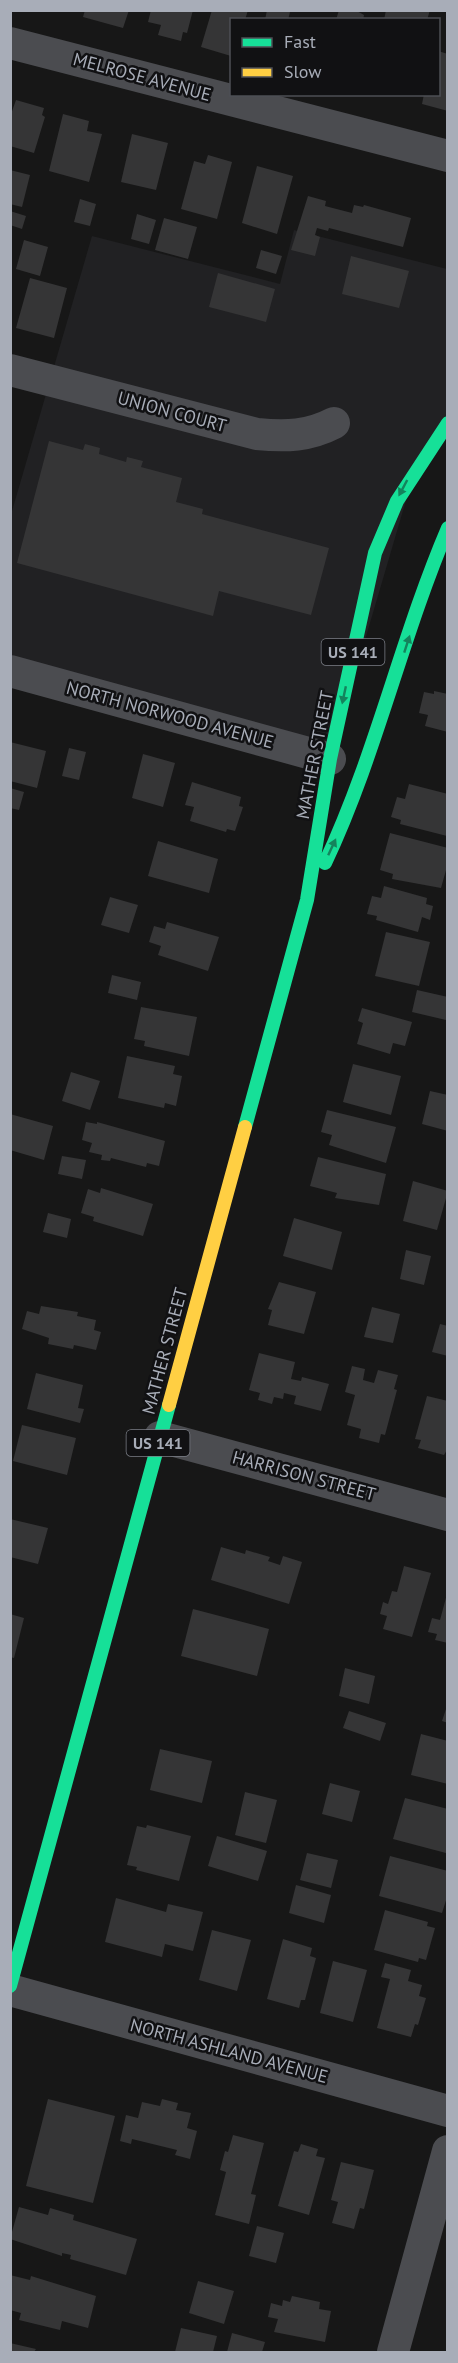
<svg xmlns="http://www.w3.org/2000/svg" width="458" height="2363" viewBox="0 0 458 2363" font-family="'PT Sans',sans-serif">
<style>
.built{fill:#212123}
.building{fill:#353536}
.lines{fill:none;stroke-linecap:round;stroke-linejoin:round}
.street{stroke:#4b4c50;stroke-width:32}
.fast{stroke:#16e098;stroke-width:14}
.slow{stroke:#ffcf43;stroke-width:14}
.oneway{fill:#14835c}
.labels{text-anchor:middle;stroke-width:5;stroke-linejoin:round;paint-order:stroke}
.shield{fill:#111113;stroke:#7b7e86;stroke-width:1.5}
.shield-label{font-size:16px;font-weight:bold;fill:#a8adb8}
.street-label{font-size:18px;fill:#a8adb8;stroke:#111113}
</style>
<rect width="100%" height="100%" fill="#171717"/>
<path class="built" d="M294,230L447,269V423L417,463L330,759L11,671L10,518L92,236L280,284Z"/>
<path class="building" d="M85,10H129L123,28L83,17Z
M151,10H193L187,33L183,32L181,41L158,35L161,25L148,22Z
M212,10H248L245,20H231V56L201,47Z
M267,10H284L290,12L288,20H265Z
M339,10H355L364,15L363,20H336Z
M386,10H430L427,20H384Z
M438,51L448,54V111L422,104L424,94H438Z
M16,100L44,108L42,115L45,117L34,153L10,146V117Z
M63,114L89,121L87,131L102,134L89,182L49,171Z
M132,134L168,143L156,190L121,182Z
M208,155L232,162L217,219L181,209L194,161L205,164Z
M257,166L293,176L277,234L242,223Z
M10,170L30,175L22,207L10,204Z
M308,196L326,201L325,206L352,213L354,205L363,207L364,205L411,218L403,247L329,228L328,231L317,228L315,235L320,237L315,256L291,250Z
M80,199L96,204L90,226L74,222Z
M10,211L26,216L22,229L10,225Z
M137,214L156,220L149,244L131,239Z
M164,218L197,227L188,259L155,250Z
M24,240L48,247L40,276L16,269Z
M261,250L282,256L276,274L256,268Z
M351,256L409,271L399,308L342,294Z
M218,273L275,289L266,322L209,307Z
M30,278L67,288L54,338L16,328Z
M49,441L83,450L85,444L100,448L99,454L126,462L127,457L143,461L141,467L182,478L176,502L203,509L202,514L329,548L311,615L219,591L213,616L17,563Z
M434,691L448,694V732L425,726L428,715L419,713L424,692L434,694Z
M10,742L46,751L37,788L10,781Z
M69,748L86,752L79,780L62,776Z
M143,754L175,763L163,807L132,798Z
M192,782L241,797L239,806L243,807L235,831L227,829L226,832L190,821L194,807L185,805Z
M409,784L448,794L447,836L400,824L401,820L391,817L397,797L405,799Z
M10,788L24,792L19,810L10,808Z
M390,833L448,848V863L441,888L392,879L393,874L380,870Z
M158,841L218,859L209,893L148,876Z
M384,886L427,898L426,904L433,906L430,920L422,917L418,932L376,920L377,916L367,914L372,896L381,898Z
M110,897L138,905L129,933L101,925Z
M167,922L219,937L208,971L158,955L161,946L149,942L154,926L165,929Z
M386,932L430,942L419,986L375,976Z
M112,975L141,982L137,1000L108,993Z
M417,990L448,997L446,1020L412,1012Z
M141,1007L197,1017L189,1056L144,1046L145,1041L134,1039Z
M362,1008L412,1022L405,1046L393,1043L390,1054L357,1044L363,1023L358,1021Z
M127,1056L175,1066L173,1074L182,1076L176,1106L165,1103L164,1108L118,1098Z
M353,1064L401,1076L391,1115L343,1102Z
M71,1072L100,1081L90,1110L62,1101Z
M430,1091L448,1095V1131L422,1124Z
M327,1110L396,1127L386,1163L329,1145L332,1135L321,1132Z
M10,1114L53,1126L44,1160L10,1150Z
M86,1122L97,1124V1122L165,1141L159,1166L147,1163L146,1167L111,1158L110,1161L101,1160L102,1155L89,1152L92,1143L82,1140Z
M62,1156L86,1160L82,1179L58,1174Z
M318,1157L386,1174L379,1205L335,1198L337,1193L310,1186Z
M413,1181L448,1191L437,1230L403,1221Z
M101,1188L153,1204L143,1236L93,1221L94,1217L81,1213L88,1189L100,1193Z
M48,1213L71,1219L67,1238L43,1232Z
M294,1218L342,1232L332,1270L283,1256Z
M406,1250L431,1256L424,1285L400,1279Z
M279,1282L316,1292L304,1334L268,1325L272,1310L268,1309Z
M41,1306L78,1312L77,1316L96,1320L94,1330L101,1332L96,1350L74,1345L73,1349L48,1344L49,1338L22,1329L27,1311L39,1314Z
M372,1307L400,1314L393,1343L364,1337Z
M440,1324L448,1326V1356L432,1352Z
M259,1353L295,1362L291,1379L301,1381L302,1377L329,1384L321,1411L294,1404L296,1396L284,1393L283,1399L274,1397L272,1404L258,1400L260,1393L249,1390Z
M352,1366L365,1369L363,1380L374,1383L378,1370L398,1375L394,1389L397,1390L385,1435L381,1434L379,1443L359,1438L361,1429L347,1425L355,1395L345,1392Z
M36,1373L83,1385L78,1408L84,1409L80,1423L27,1409Z
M427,1396L448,1401V1448L444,1455L418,1448L421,1440L415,1439Z
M22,1425L76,1438L67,1475L13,1461Z
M10,1519L48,1528L38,1564L10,1557Z
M221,1547L245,1554L246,1550L270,1557L268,1561L280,1565L283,1556L302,1562L289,1604L211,1580Z
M404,1566L431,1573L412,1637L383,1629L387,1616L380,1614L383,1602L388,1604L392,1591L397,1592Z
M447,1594H448V1643L435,1640L437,1634L428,1632L432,1618L440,1620Z
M193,1609L269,1629L257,1676L181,1656Z
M10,1614L24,1618L14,1658L10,1657Z
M345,1668L375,1676L369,1704L339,1696Z
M448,1703V1723L442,1721Z
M349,1711L386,1723L380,1741L343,1728Z
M421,1734L448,1741V1784L411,1775Z
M160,1749L212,1761L202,1803L150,1790Z
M330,1783L360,1791L352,1822L322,1814Z
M245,1792L277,1800L266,1843L235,1835Z
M405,1798L448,1809L446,1853L393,1839Z
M147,1825L191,1836L179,1881L136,1870L137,1867L127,1865L137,1826L146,1828Z
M217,1836L267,1851L258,1881L208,1866Z
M307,1853L338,1860L331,1888L300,1880Z
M390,1856L448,1871V1894L442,1913L379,1896Z
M296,1885L331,1895L324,1923L289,1913Z
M116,1898L166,1912L168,1904L203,1912L193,1951L165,1944L162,1957L105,1942Z
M385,1910L428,1922L427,1926L435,1928L426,1960L419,1958L418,1962L374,1950Z
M212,1930L251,1940L237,1991L199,1980Z
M283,1939L312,1948L310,1956L316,1958L305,2000H301L299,2008L267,1999Z
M333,1961L367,1970L353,2022L320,2013Z
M385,1963L411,1970L408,1981L422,1985L419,1996L426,1998L418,2025L415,2024L411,2037L377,2028L390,1979L381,1977Z
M48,2099L115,2116L93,2203L26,2186Z
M162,2099L178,2103L176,2110L191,2113L187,2128L197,2131L190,2159L175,2155L177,2150L132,2139L131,2144L120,2141L126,2115L138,2118L142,2102L160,2106Z
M233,2135L264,2143L251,2194L256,2195L249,2224L215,2215L226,2172L220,2170L225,2151L228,2152Z
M301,2144L318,2149L316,2156L325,2158L309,2215L278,2206L294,2151L298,2152Z
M341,2162L374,2170L364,2209L360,2208L354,2229L332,2223L338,2202L331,2200Z
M19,2207L48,2215L50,2208L74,2215L73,2220L137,2239L126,2275L70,2259L71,2255L62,2253V2256L10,2239Z
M257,2226L284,2233L276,2263L249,2256Z
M10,2275L30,2280L31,2276L96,2296L88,2328L62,2321L60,2330L19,2320L21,2313L10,2310Z
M198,2281L234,2291L224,2324L189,2313Z
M292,2296L320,2302L319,2309L331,2311L325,2342L274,2332L278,2319L268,2317L271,2303L282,2306L283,2300L290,2302Z
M181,2328L217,2336L213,2352H175Z
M232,2333L265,2342L262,2352H227Z
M10,2343L36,2349L34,2352H10Z"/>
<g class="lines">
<path class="street" d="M10,43L448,156
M10,370L257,434C286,437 309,436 334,423
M10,671L330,759
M160,1437L448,1515
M10,1990L448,2111
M393,2352L448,2151"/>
<path class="fast" d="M325,863C376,755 401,638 448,528
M245,1127L307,900L330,759L375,553L397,501L448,423
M10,1986L169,1405"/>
<path class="slow" d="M169,1405L245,1127"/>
</g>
<defs><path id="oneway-solid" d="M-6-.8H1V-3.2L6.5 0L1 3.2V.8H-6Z" transform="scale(1.5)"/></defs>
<g class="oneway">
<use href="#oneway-solid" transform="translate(403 488) rotate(118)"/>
<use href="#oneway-solid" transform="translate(407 644) rotate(-72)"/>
<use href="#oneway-solid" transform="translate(344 695) rotate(102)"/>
<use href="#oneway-solid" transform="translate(332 847) rotate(-65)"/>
</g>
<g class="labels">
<g class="shield">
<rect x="321.5" y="639" width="63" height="26" rx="4.5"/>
<rect x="126.5" y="1430" width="63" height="26" rx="4.5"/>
</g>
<g class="shield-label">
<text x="353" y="658">US 141</text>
<text x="158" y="1449">US 141</text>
</g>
<g class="street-label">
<text transform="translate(142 77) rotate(15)" y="6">MELROSE AVENUE</text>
<text transform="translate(172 412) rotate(15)" y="6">UNION COURT</text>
<text transform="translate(170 715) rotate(15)" y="6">NORTH NORWOOD AVENUE</text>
<text transform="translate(315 755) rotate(-79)" y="6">MATHER STREET</text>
<text transform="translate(165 1351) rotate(-75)" y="6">MATHER STREET</text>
<text transform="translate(304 1476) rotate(15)" y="6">HARRISON STREET</text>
<text transform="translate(229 2051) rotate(15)" y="6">NORTH ASHLAND AVENUE</text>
</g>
</g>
<rect width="458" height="2363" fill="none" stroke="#a8adb8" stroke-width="24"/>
<rect x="230" y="18" width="210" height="78" fill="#111113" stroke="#4d4f55" stroke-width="1.5"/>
<rect x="242" y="38" width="30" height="9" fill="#16e098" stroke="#4d4f55" stroke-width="1.5"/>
<text x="284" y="48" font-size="18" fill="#a8adb8">Fast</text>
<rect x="242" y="68" width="30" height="9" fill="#ffcf43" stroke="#4d4f55" stroke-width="1.5"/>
<text x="284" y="78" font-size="18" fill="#a8adb8">Slow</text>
</svg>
